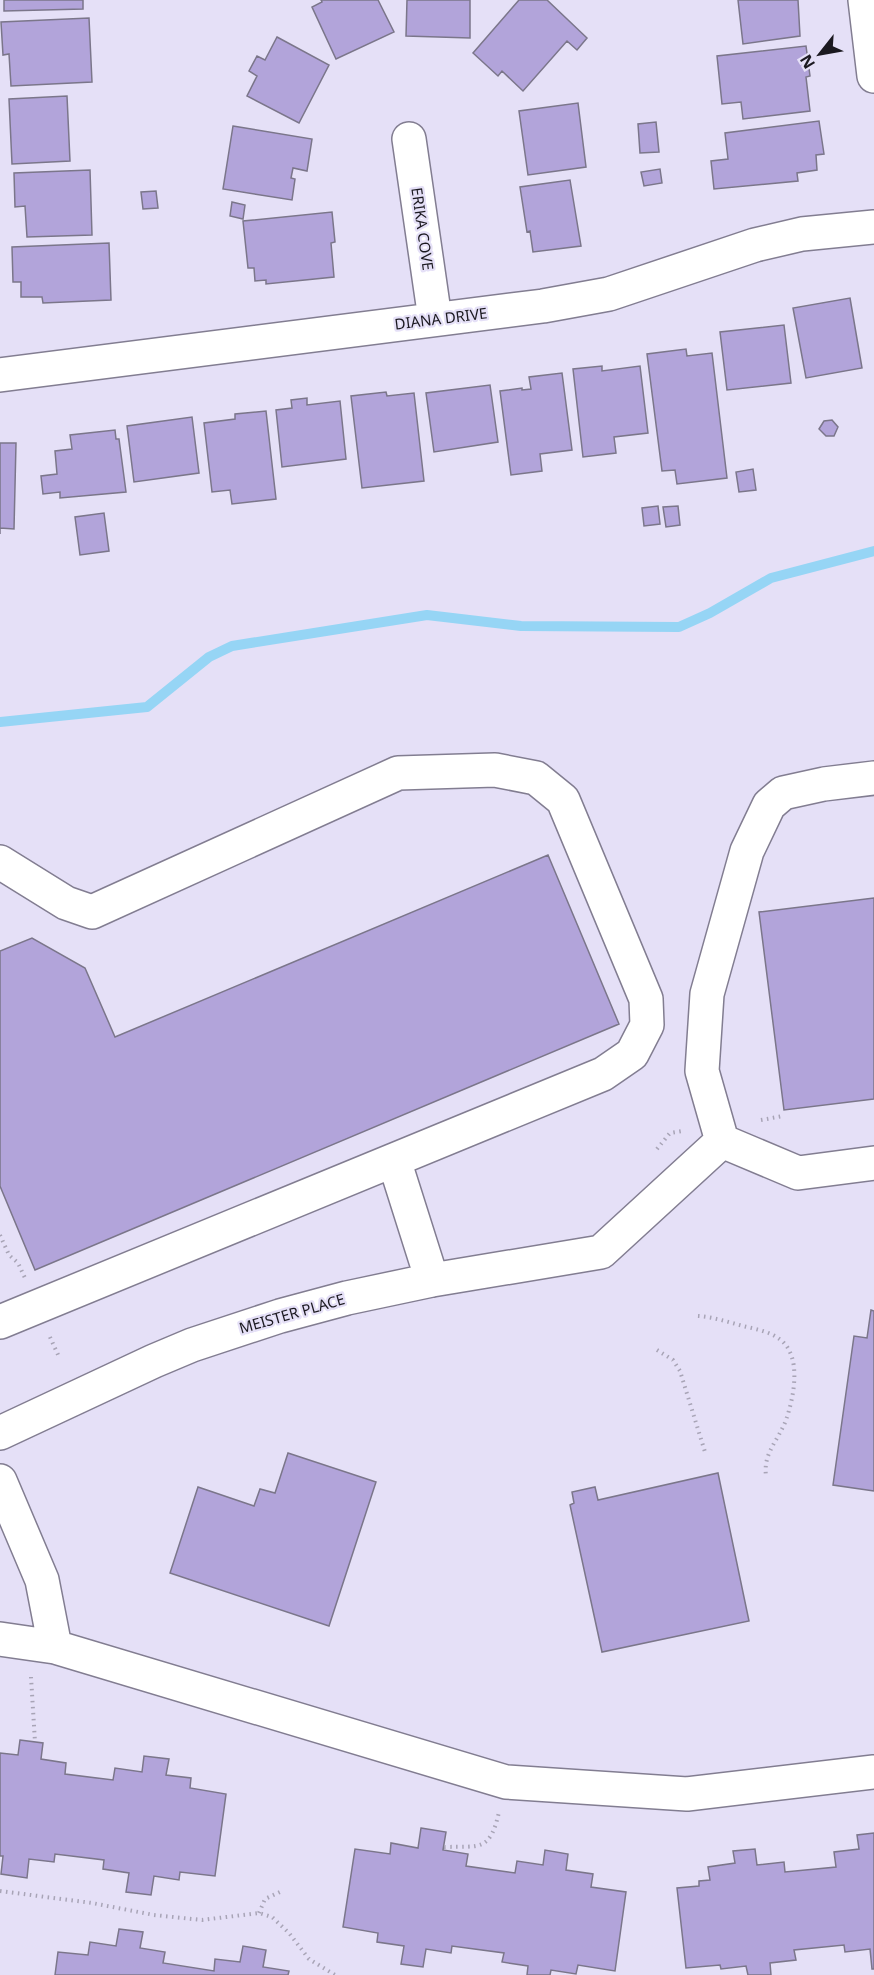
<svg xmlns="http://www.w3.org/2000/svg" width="874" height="1975" viewBox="0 0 874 1975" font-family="'Noto Sans',sans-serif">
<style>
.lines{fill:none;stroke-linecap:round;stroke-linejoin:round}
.stream{stroke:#96d5f5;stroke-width:10}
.building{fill:#b2a4da;stroke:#7b768a;stroke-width:1.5}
.minor-casing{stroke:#827d91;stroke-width:36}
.path{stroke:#a8a4b6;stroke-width:4;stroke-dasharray:1.5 4.5;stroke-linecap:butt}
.minor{stroke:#fff;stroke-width:33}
.labels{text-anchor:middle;stroke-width:4.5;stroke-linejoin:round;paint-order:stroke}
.street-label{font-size:15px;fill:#1b1920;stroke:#e5e0f7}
</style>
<rect width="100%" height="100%" fill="#e5e0f7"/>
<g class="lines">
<path class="stream" d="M0,722L147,707L209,657L232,646L427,615L521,626L679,627L710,613L771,578L874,551"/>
</g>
<path class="building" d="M4,0H83V9L4,11Z
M321,0H378L394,32L336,59L312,7L322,2Z
M407,0H470V38L406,36Z
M519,0H547L587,38L577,50L567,41L523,91L502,71L498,76L473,53Z
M738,0H798L800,36L743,44Z
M89,18L92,82L11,86L9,54L3,55L1,22Z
M277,37L329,65L299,123L247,96L257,76L249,71L257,56L265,60Z
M806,46L810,76L806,77L810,111L743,119L741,102L722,104L717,56Z
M67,96L70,161L12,164L9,99Z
M578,103L586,167L528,175L519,111Z
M819,121L824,154L816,155L817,170L797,173L798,181L714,189L711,161L728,159L725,133Z
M656,122L659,152L640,153L638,124Z
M233,126L312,139L307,171L293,168L291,178L295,179L292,200L223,189Z
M660,169L662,183L644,186L641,172Z
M90,170L92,235L27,237L25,206L15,207L14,173Z
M570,180L581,246L533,252L530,231L527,232L520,187Z
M156,191L158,208L143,209L141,192Z
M232,202L245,205L243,219L230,216Z
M332,212L335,242L331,243L334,277L266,284V280L255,281L254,268H248L243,221Z
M109,243L111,300L43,303L42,297H21V282H13L12,247Z
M850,298L862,368L806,378L793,308Z
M784,325L791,383L727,390L720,332Z
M686,349L687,356L712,353L727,478L677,484L675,470L662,471L647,354Z
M602,366V371L640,366L648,433L614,437L616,453L583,457L573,369Z
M562,373L572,450L540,454L542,471L511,475L500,391L522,388V390L531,389L529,377Z
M490,385L498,442L434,452L426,393Z
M386,392L387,396L414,393L424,481L362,488L351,396Z
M307,398V405L340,401L346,459L282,467L276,410L292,408L291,400Z
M266,411L276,499L232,504L230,490L212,492L204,423L235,419V414Z
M192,417L199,473L134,482L127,426Z
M832,420L838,427L834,436H826L819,429L824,421Z
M115,430L116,439H119L126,492L60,498V492L43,494L41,476L57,474L55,451L72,449L70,435Z
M0,443H16L14,529L0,528V534Z
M753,469L756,490L739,492L736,472Z
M658,506L660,524L644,526L642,508Z
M678,506L680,525L666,527L663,507Z
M104,513L109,551L80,555L75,517Z
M548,855L619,1024L35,1270L0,1186V951L32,938L85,968L115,1037Z
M874,898V1099L784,1110L759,912Z
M871,1310L874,1311V1491L833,1485L854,1336L867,1338Z
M288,1453L376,1482L329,1626L170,1573L198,1487L254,1506L260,1489L275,1493Z
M718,1473L749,1621L602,1652L570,1505L574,1503L572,1492L595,1487L598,1500Z
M20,1740L43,1743L41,1759L66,1763L65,1774L113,1780L115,1768L142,1772L144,1756L169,1759L166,1775L191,1778L190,1788L226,1794L215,1876L180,1872L179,1880L154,1876L151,1895L126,1892L129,1873L103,1869L104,1860L55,1854L54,1862L29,1859L27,1878L1,1874L3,1856H0V1753L18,1755Z
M421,1828L446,1832L443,1850L468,1854L466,1866L515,1873L517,1861L543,1865L545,1850L568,1854L566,1870L593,1874L591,1887L626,1892L615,1971L578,1965L576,1974L551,1970L550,1975H527L528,1966L502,1962L504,1953L452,1946L451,1953L426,1949L423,1967L401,1964L404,1946L377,1942L378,1933L343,1927L355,1849L390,1854L391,1843L418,1848Z
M874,1833V1969H872L870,1949L845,1952L844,1945L794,1950L796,1960L770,1963L771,1975H748L746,1966L721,1969L720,1965L686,1968L677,1888L699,1886V1881L710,1880L708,1867L735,1863L733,1851L755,1849L757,1865L784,1862L785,1872L836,1867L834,1852L859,1849L857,1835Z
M119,1929L143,1932L140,1948L165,1952L163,1963L214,1971L215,1959L240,1962L243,1946L266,1950L263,1967L289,1971L288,1975H55L58,1952L88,1955L90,1942L116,1946Z"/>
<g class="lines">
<g class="minor-casing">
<path id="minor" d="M865,0L874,76
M409,139L435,319
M0,375L543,306L609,294L755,245L802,234L874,227
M0,862L66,903L92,912L398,773L495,770L536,778L563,800L646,999L647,1025L632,1054L603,1074L0,1322
M722,1141L798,1173L874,1163
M394,1160L432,1280
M0,1433L154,1361L192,1345L280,1316L347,1298L432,1280L601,1252L722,1141L702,1071L707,994L747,851L769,805L783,793L824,784L874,778
M0,1481L42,1580L55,1647
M0,1639L55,1647L506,1782L687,1794L874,1772"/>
</g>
<path class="path" d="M761,1120L783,1116
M657,1149L670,1133L682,1131
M0,1235L9,1255L18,1263L25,1278
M698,1316C713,1317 728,1322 743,1326C755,1329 768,1331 778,1338C803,1354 794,1397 786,1420C778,1441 763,1453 766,1476
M50,1337L59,1357
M657,1350L673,1360L680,1371L705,1452
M31,1677L35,1742
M444,1847C480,1846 490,1852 499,1812
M0,1891L92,1903L154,1915L202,1920L259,1913L272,1917L289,1933L309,1959L335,1975
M259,1913L265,1899L282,1891"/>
<use href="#minor" class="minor"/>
</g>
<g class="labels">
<g class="street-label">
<text transform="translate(422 229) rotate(82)" y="5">ERIKA COVE</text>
<text transform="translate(441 319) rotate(-7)" y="5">DIANA DRIVE</text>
<text transform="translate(292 1314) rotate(-16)" y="5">MEISTER PLACE</text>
</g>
</g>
<g transform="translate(820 54) rotate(239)" stroke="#e5e0f7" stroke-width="4.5" paint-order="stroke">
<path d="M0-4.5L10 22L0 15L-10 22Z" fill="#1b1920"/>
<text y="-9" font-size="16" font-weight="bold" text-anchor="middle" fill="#1b1920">N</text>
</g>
</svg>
